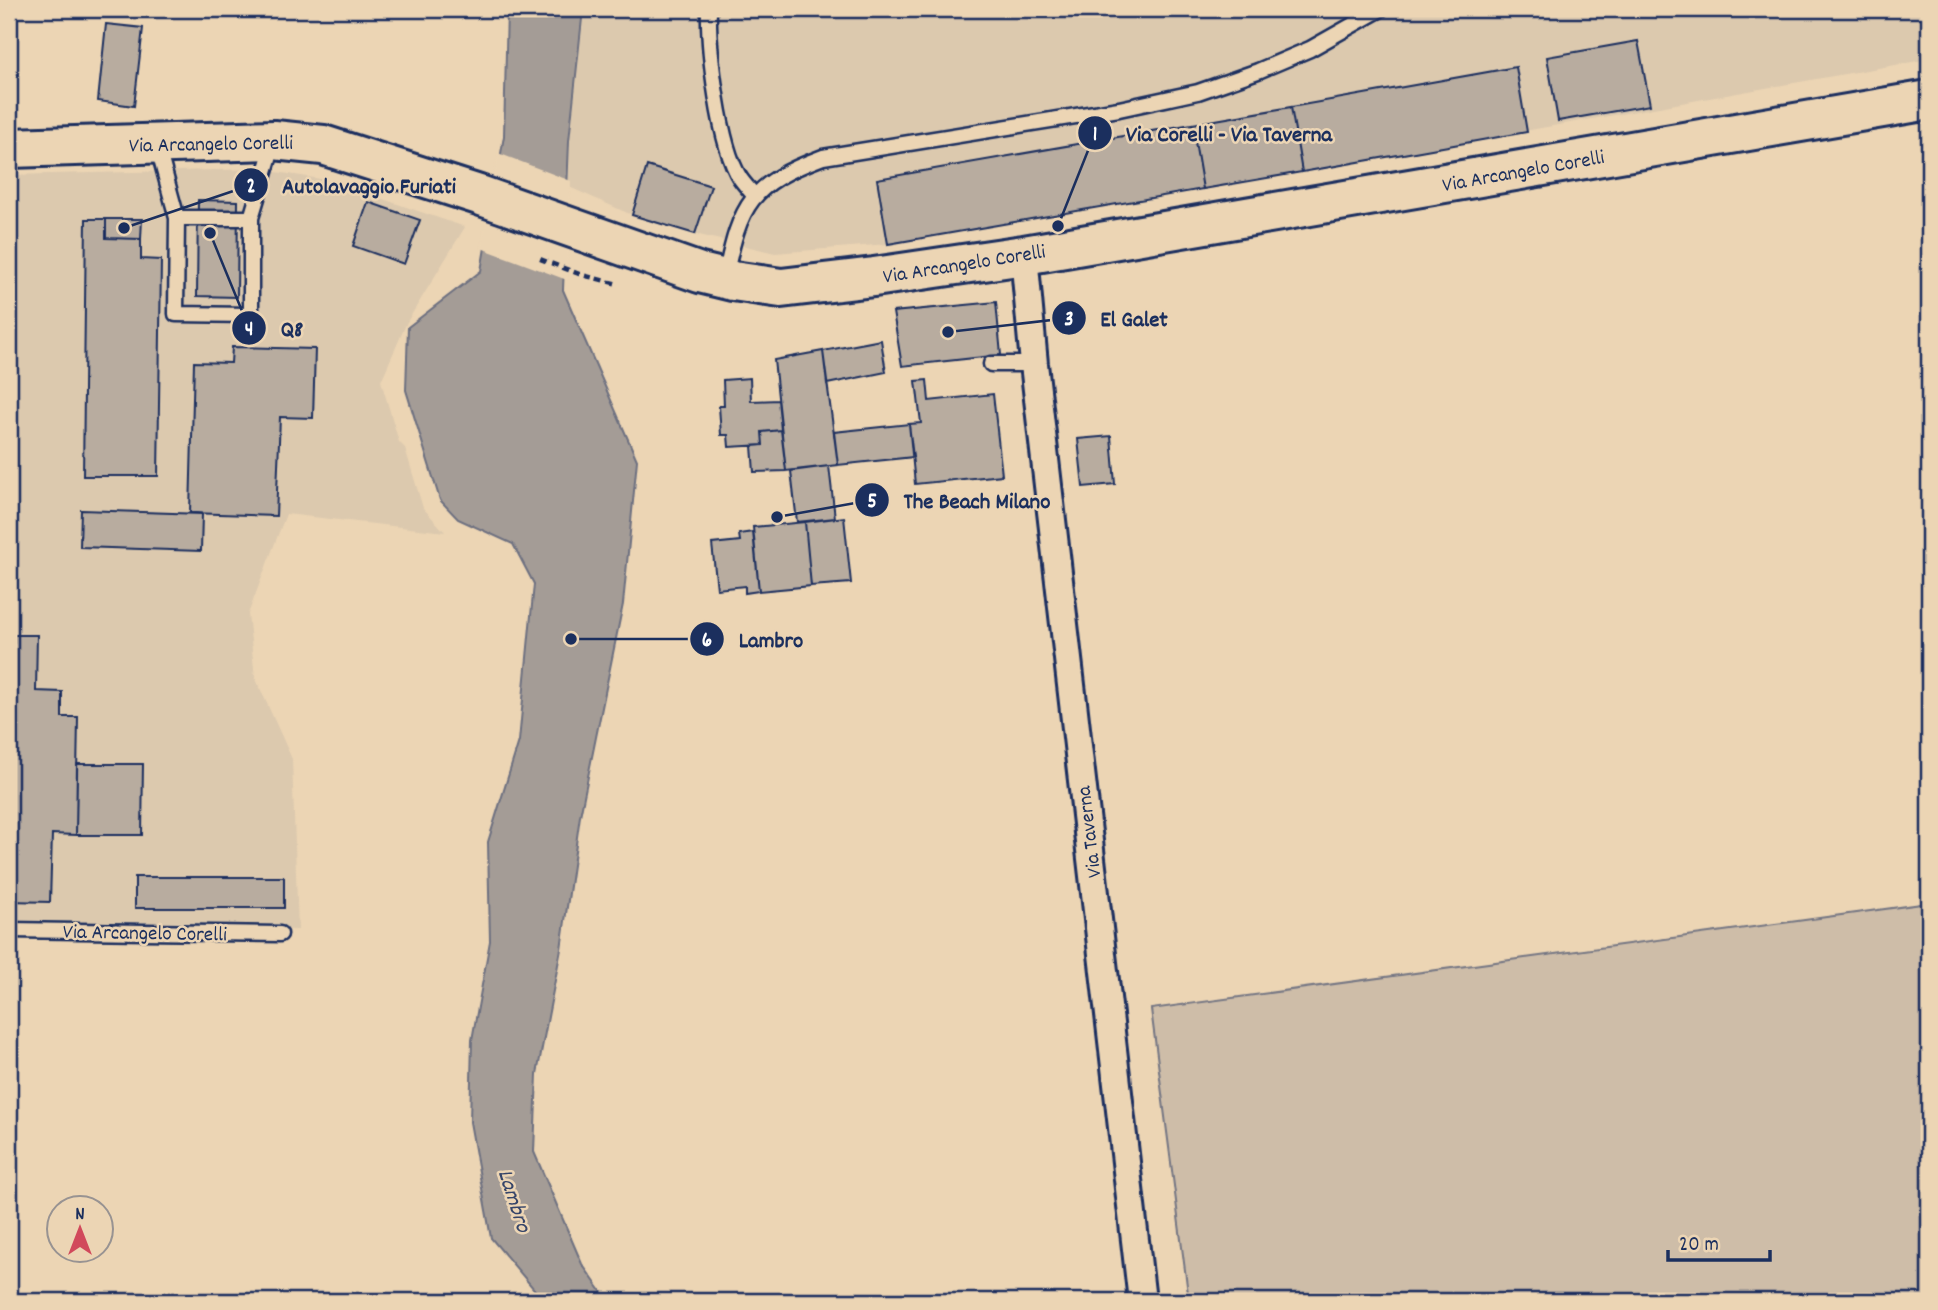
<svg xmlns="http://www.w3.org/2000/svg" width="1938" height="1310" viewBox="0 0 1938 1310" font-family="Dekko,sans-serif">
<style>
.built{fill:#dcc9ae}
.green{fill:#cebda8;stroke:#747683;stroke-width:2}
.water{fill:#a49c96;stroke:#6d7080;stroke-width:2}
.pier{fill:#ecd5b4}
.building{fill:#b8ac9f;stroke:#1b2f5e;stroke-width:2}
.lines{fill:none;stroke-linecap:round;stroke-linejoin:round}
.lane-casing{stroke:#1b2f5e;stroke-width:19}
.street-casing{stroke:#1b2f5e;stroke-width:32}
.secondary-casing{stroke:#1b2f5e;stroke-width:44}
.path{stroke:#1b2f5e;stroke-width:4.5;stroke-dasharray:7 5;stroke-linecap:butt}
.lane{stroke:#ecd5b4;stroke-width:14}
.street{stroke:#ecd5b4;stroke-width:26}
.secondary{stroke:#ecd5b4;stroke-width:38}
.labels{text-anchor:middle;stroke-width:5;stroke-linejoin:round;paint-order:stroke}
.street-label{font-size:21px;fill:#1b2f5e;stroke:#ecd5b4}
.water-label{font-size:23px;font-style:italic;fill:#364569;stroke:#ecd5b4}
.leader{fill:none;stroke:#1b2f5e;stroke-width:2.5}
.callout-dot{fill:#1b2f5e;stroke:#ecd5b4;stroke-width:2.5}
.mark-label{font-size:21px;text-anchor:middle;font-weight:bold;fill:#fff}
.callout-label{font-size:23px;text-anchor:middle;font-weight:bold;fill:#1b2f5e;stroke:#ecd5b4;stroke-width:5;stroke-linejoin:round;paint-order:stroke}
</style>
<rect width="100%" height="100%" fill="#ecd5b4"/>
<filter id="ink" filterUnits="userSpaceOnUse"><feTurbulence type="fractalNoise" baseFrequency=".0143" numOctaves="2"/><feDisplacementMap in="SourceGraphic" scale="14" xChannelSelector="R" yChannelSelector="G"/><feConvolveMatrix kernelMatrix="1 2 1 2 8 2 1 2 1" color-interpolation-filters="sRGB"/></filter>
<g filter="url(#ink)">
<path class="built" d="M583,9H1929V59L888,244L775,253L695,234L632,215L567,186L569,141Z
M257,169L327,180L465,227L407,322L381,381L399,442L405,448L423,508L445,532L286,514L248,614L255,677L292,759L298,930L9,923V175Z"/>
<path class="green" d="M1929,903V1301H1189L1151,1009Z"/>
<path class="water" d="M507,9H583L569,141L563,290L637,460L623,604L580,816L561,949L537,1074L534,1152L582,1264L608,1301H544L491,1238L470,1122L472,1040L490,941L488,842L519,741L534,584L513,544L458,519L440,500L406,390L408,327L481,271L504,136Z"/>
<path class="pier" d="M498,153L571,181L567,280L481,248Z"/>
<path class="building" d="M106,24L143,28L134,106L98,101Z
M1638,41L1650,105L1558,121L1547,57Z
M1516,67L1527,132L1302,172L1291,107Z
M1291,107L1302,172L1203,189L1192,124Z
M1192,124L1203,189L888,244L877,179Z
M647,166L711,186L695,234L632,215Z
M198,200L238,201L237,297L197,296Z
M368,202L420,220L404,264L353,246Z
M86,219H106V238L141,239V259L161,260L158,476H83Z
M106,219H142L141,239L106,238Z
M996,302L1001,355L902,366L893,312Z
M881,340L886,372L827,384L823,351Z
M232,347L315,349L313,418L280,417L276,516L190,513L194,362L231,363Z
M823,351L838,465L786,471L774,360Z
M750,378L751,401L778,400L781,430L762,432L763,445L729,447L728,435H721L719,406H724L723,380Z
M927,380L929,401L993,394L1002,475L915,484L909,424L921,423L916,381Z
M909,424L913,457L838,465L834,432Z
M781,430L786,471L754,472L752,446L763,445L762,432Z
M1111,436L1115,484L1083,487L1078,439Z
M829,466L835,518L797,522L791,471Z
M81,510L202,514L201,551L80,547Z
M9,517H12L11,566H9Z
M844,517L851,583L811,586L805,522Z
M805,522L811,586L759,591L753,527Z
M753,532L759,591L745,593V586L717,589L712,544L740,541L739,534Z
M14,635H37L36,691L62,692V717H78L76,835L52,834L50,902L9,901V690H13Z
M77,764H143L142,835H76Z
M135,877H284V908H135Z"/>
<g class="lines">
<g class="lane-casing">
<path id="lane" d="M709,9C708,48 719,146 740,178C744,184 749,189 754,195
M157,145L177,218L176,314L251,315V218L274,142
M177,218H251
M725,278C740,203 751,184 823,157L1119,109L1198,92L1258,71L1310,49L1381,9
M991,364H1034
M9,930L280,934"/>
</g>
<g class="street-casing">
<path id="street" d="M1024,255L1034,364L1142,1301"/>
</g>
<g class="secondary-casing">
<path id="secondary" d="M9,148L274,140L323,145L479,195L700,273L733,281L781,288L874,277L1024,255L1929,100"/>
</g>
<path class="path" d="M540,259L582,275L618,284"/>
<use href="#lane" class="lane"/>
<use href="#street" class="street"/>
<use href="#secondary" class="secondary"/>
</g>
</g>
<g class="labels">
<g class="street-label">
<text transform="translate(211 143) rotate(-1)" y="7">Via Arcangelo Corelli</text>
<text transform="translate(1523 170) rotate(-10)" y="7">Via Arcangelo Corelli</text>
<text transform="translate(964 263) rotate(-9)" y="7">Via Arcangelo Corelli</text>
<text transform="translate(1088 832) rotate(-97)" y="7">Via Taverna</text>
<text transform="translate(145 932) rotate(1)" y="7">Via Arcangelo Corelli</text>
</g>
<g class="water-label">
<text transform="translate(516 1200) rotate(72)" y="8">Lambro</text>
</g>
</g>
<path class="leader" d="M1058 226L1095 133M124 228L251 185M948 332L1069 318M210 233L249 328M777 517L872 500M571 639L707 639"/>
<g class="callout-dot">
<circle cx="1058" cy="226" r="7"/>
<circle cx="124" cy="228" r="7"/>
<circle cx="948" cy="332" r="7"/>
<circle cx="210" cy="233" r="7"/>
<circle cx="777" cy="517" r="7"/>
<circle cx="571" cy="639" r="7"/>
<circle cx="1095" cy="133" r="18"/>
<circle cx="251" cy="185" r="18"/>
<circle cx="1069" cy="318" r="18"/>
<circle cx="249" cy="328" r="18"/>
<circle cx="872" cy="500" r="18"/>
<circle cx="707" cy="639" r="18"/>
</g>
<g class="mark-label">
<text x="1095" y="140">1</text>
<text x="251" y="192">2</text>
<text x="1069" y="325">3</text>
<text x="249" y="335">4</text>
<text x="872" y="507">5</text>
<text x="707" y="646">6</text>
</g>
<g class="callout-label">
<text x="1229" y="141">Via Corelli - Via Taverna</text>
<text x="369" y="193">Autolavaggio Furiati</text>
<text x="1134" y="326">El Galet</text>
<text x="292" y="336">Q8</text>
<text x="977" y="508">The Beach Milano</text>
<text x="771" y="647">Lambro</text>
</g>
<rect width="1938" height="1310" fill="none" stroke="#ecd5b4" stroke-width="35"/>
<rect x="18" y="18" width="1903" height="1275" fill="none" stroke="#1b2f5e" stroke-width="2.5" filter="url(#ink)"/>
<g transform="translate(80 1229)"><circle r="33" fill="#ecd5b4" stroke="#989392" stroke-width="2"/>
<path d="M0-5L12 26L0 18L-12 26Z" fill="#d1495b"/>
<text y="-10" font-size="19" font-weight="bold" text-anchor="middle" fill="#1b2f5e">N</text>
</g>
<path d="M1668 1250v10h102v-10" fill="none" stroke="#1b2f5e" stroke-width="3.5"/>
<text x="1679" y="1250" font-size="21" fill="#1b2f5e" stroke="#ecd5b4" stroke-width="5" paint-order="stroke">20 m</text>
</svg>
